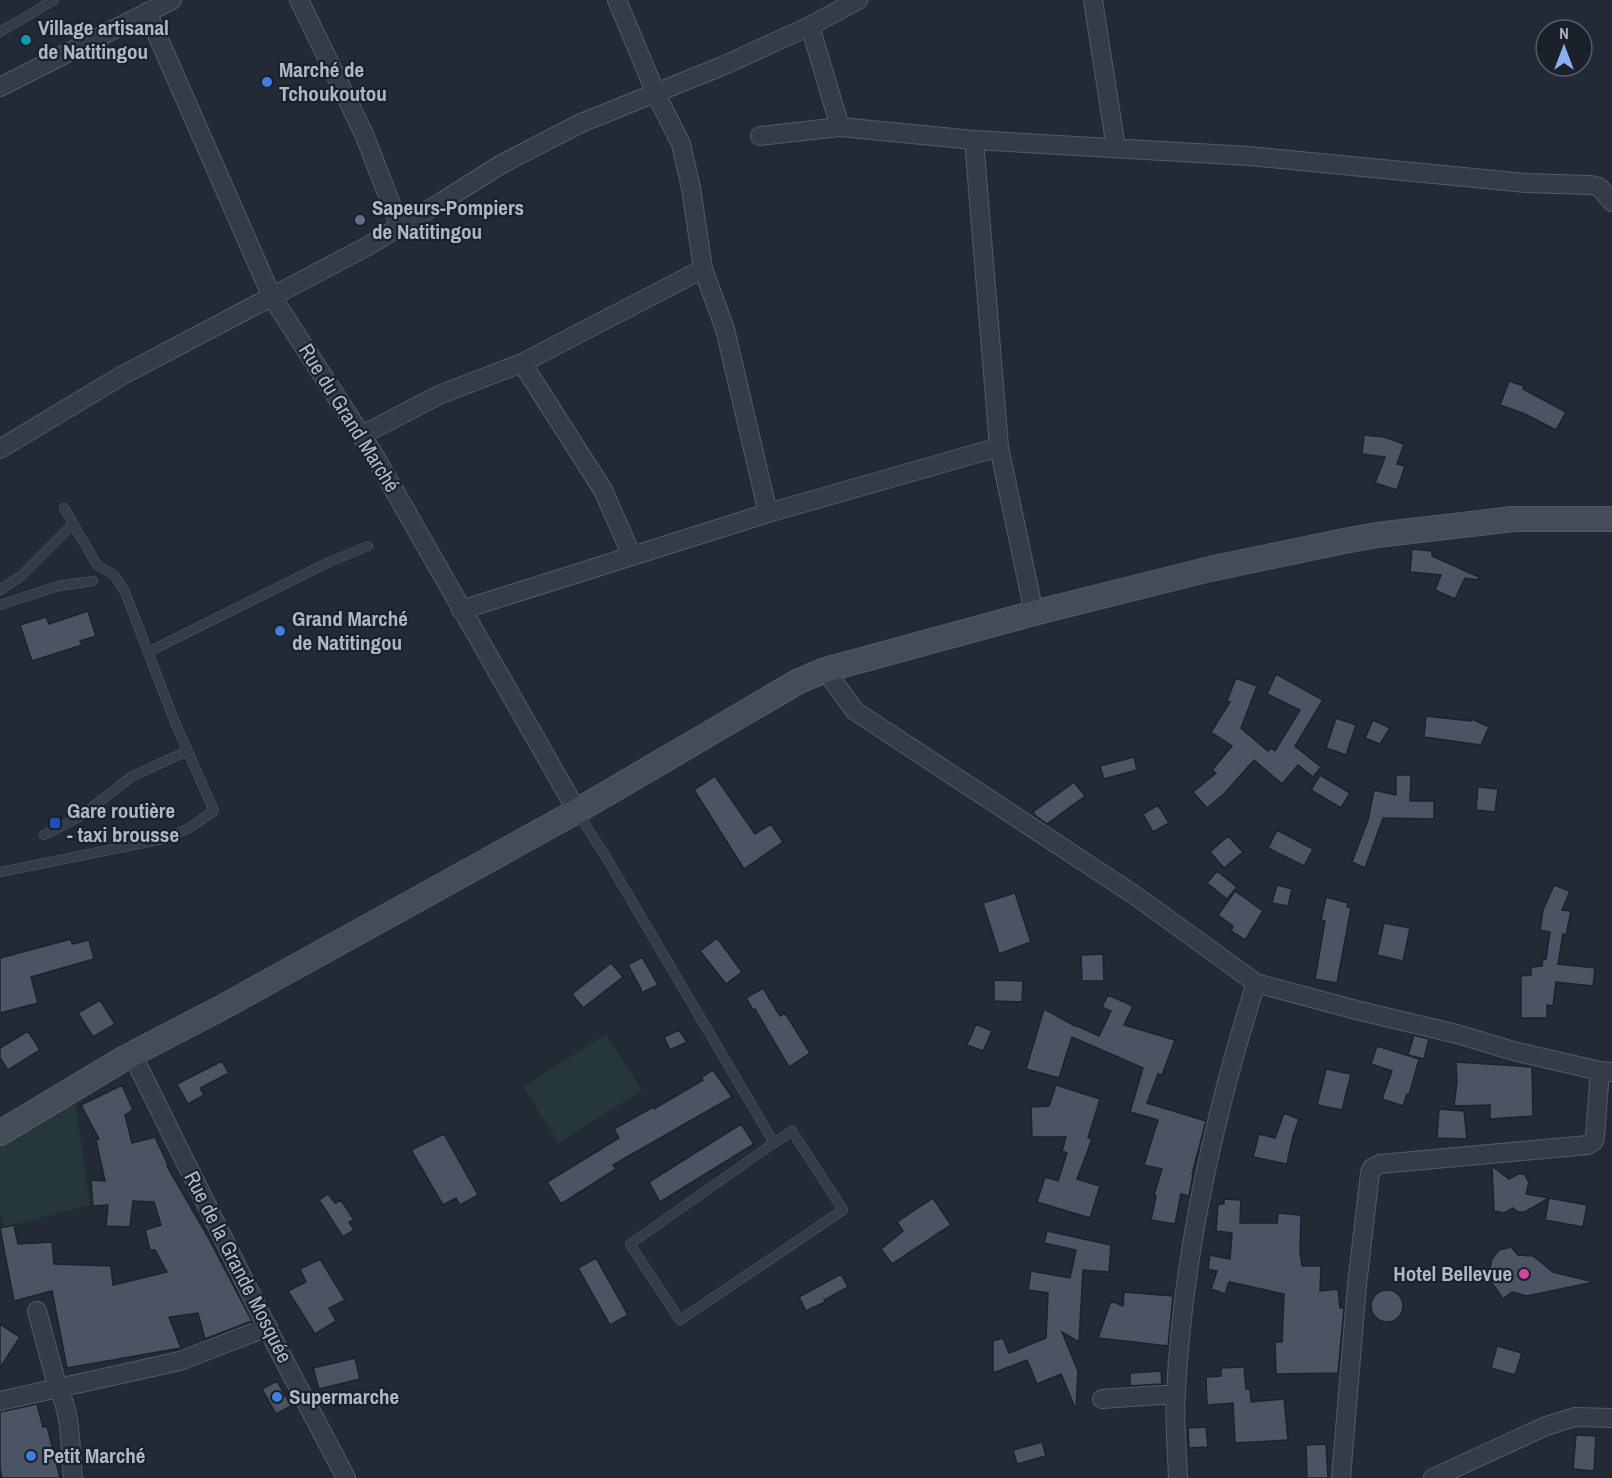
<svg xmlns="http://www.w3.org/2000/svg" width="1612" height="1478" viewBox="0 0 1612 1478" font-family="'Archivo Narrow',sans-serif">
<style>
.green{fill:#253738}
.building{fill:#4a5462;stroke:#1d232d;stroke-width:1.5}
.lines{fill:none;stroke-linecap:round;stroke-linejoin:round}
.lane-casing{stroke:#535a64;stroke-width:10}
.street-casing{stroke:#535a64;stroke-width:20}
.secondary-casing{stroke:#535a64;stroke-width:26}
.lane{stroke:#353c47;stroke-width:9}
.street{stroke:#353c47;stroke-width:18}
.secondary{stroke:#444c59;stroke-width:24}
.culture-dot{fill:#0f9aa8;stroke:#1b212b;stroke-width:2}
.shop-dot{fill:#3f7fe0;stroke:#1b212b;stroke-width:2}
.service-dot{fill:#5c6f8a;stroke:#1b212b;stroke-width:2}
.transit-dot{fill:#1a4fb4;stroke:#1b212b;stroke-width:2}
.hotel-dot{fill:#d1479c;stroke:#1b212b;stroke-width:2}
.labels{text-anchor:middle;stroke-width:4.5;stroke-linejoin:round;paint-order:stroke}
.poi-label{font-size:21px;font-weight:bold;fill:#b0b7c3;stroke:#1b212b;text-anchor:start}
.street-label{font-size:21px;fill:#b0b7c3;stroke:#1b212b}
</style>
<rect width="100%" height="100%" fill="#222a36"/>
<path class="green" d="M606,1034L642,1090L559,1143L523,1087Z
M74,1094L90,1205L5,1227L0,1212V1137Z"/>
<path class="building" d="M1509,381L1524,386L1523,389L1566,412L1556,430L1525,414L1500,405Z
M1364,435L1384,437L1404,444L1397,464L1405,466L1397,490L1375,483L1385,457L1362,454Z
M1412,549L1432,551V556L1479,577L1478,580L1465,578L1455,599L1435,590L1441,575L1410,572Z
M88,611L96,636L80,641L82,645L32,661L20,625L46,617L49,624Z
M1276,674L1323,700L1295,746L1321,767L1313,777L1298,765L1282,784L1254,760L1224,794L1207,808L1193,792L1216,773L1212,770L1232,746L1211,732L1230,702L1227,701L1236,678L1257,686L1241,728L1268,751L1271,748L1275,751L1300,710L1267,694Z
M1426,716L1471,721L1472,719L1489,727L1481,745L1424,737Z
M1336,718L1356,725L1346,755L1326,748Z
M1373,720L1390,728L1380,744L1365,738Z
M1134,757L1137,770L1104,779L1100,766Z
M1320,775L1350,793L1341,808L1311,790Z
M1396,775H1411L1410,801H1434V819L1383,818L1365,868L1352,862L1368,820L1374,790L1396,795Z
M715,776L755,834L771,824L783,842L744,869L694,790Z
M1074,782L1085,796L1047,824L1036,816L1033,812Z
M1478,787L1498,789L1495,812L1476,810Z
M1158,805L1169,823L1153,832L1143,814Z
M1277,830L1313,849L1304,866L1268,848Z
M1228,836L1243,852L1224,868L1210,852Z
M1217,871L1237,887L1227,899L1207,883Z
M1277,885L1292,889L1288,906L1272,903Z
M1554,885L1570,891L1562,910L1571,911L1566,935L1563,934L1558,964L1595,968L1593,986L1556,982L1553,1006L1547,1005V1018H1521V976L1531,975V967L1542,966L1543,958L1546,959L1550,932L1540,930L1543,910Z
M1235,891L1263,911L1245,940L1231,931L1233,926L1218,915Z
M1015,893L1031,942L999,954L983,903Z
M1326,897L1348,903L1347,907L1351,908L1337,983L1315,979L1325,921L1321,920Z
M1384,923L1410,928L1403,961L1377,955Z
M717,938L742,972L726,984L700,951Z
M71,939L72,944L89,940L94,959L31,977L38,1003L0,1013V958Z
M1103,954L1104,981H1082L1081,955Z
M642,957L658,985L641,993V989L628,965Z
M611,963L623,977L583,1008L572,994Z
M994,980L1023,981L1022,1002L994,1001Z
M763,988L780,1016L785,1013L810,1053L789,1067L755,1009L753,1010L746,998Z
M1108,995L1133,1006L1124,1025L1175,1040L1162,1075L1158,1074L1147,1103L1206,1121L1192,1174L1193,1175L1189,1196L1181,1194L1175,1224L1151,1220L1156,1196L1154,1195L1162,1169L1144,1165L1158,1120L1130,1112L1143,1068L1072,1037L1059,1078L1026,1069L1044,1009L1075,1026V1025L1099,1036L1111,1011L1102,1007Z
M100,1000L115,1024L93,1037L78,1013Z
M976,1024L992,1031L983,1051L967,1045Z
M679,1030L687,1042L670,1050L664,1037Z
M28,1031L40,1050L8,1070L0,1058V1048Z
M1414,1035L1429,1039L1424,1059L1408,1055Z
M1377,1046L1419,1059L1409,1095L1407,1094L1403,1106L1382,1099L1392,1071L1371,1064Z
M222,1061L229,1073L200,1088L204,1095L188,1104L177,1084Z
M1456,1062L1532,1067L1533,1116L1490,1119V1105L1454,1106L1457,1082Z
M1326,1069L1351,1074L1342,1110L1317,1105Z
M713,1070L732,1097L613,1165L616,1169L561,1204L547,1182L619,1138L614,1129L653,1107L654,1109L703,1080L701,1078Z
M122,1085L133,1110L125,1115L132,1143L155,1137L168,1165L167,1166L208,1237L252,1321L205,1339L198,1313L169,1317L181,1348L67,1368L52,1291L14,1301L0,1228L14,1225L18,1244L52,1242L54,1264L111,1266L113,1285L167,1272L155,1250H150L145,1230L161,1225L154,1202L133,1201L130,1227L106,1226L108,1205L93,1206L91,1180L105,1181L96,1140L99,1139L81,1105Z
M1056,1085L1100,1099L1088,1138L1092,1139L1077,1179L1100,1186L1090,1218L1037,1202L1045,1177L1058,1181L1067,1153L1062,1151L1066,1137H1032L1031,1107L1049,1106Z
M1439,1109L1464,1111L1467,1139L1437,1138Z
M1284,1113L1299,1119L1293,1136L1287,1164L1253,1157L1259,1134L1275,1138Z
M741,1124L754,1144L660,1202L649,1182Z
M444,1134L478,1195L460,1205L456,1198L443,1205L411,1150Z
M1492,1166L1509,1179L1518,1174H1524L1529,1182L1526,1194L1549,1198L1525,1212H1518L1513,1208L1504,1213L1494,1211Z
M328,1194L335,1203L341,1200L354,1220L349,1222L354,1230L343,1237L319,1200Z
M933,1198L951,1225L892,1264L881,1249L903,1231L897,1222Z
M1549,1198L1587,1205L1583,1227L1545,1220Z
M1224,1199L1241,1200L1240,1223H1277L1278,1213L1301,1215L1300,1251L1302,1266H1321L1320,1291L1338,1289L1340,1308H1344L1338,1373L1276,1374L1275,1342H1282L1284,1294L1229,1282L1225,1294L1211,1289L1217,1271L1208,1269L1210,1255L1230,1259L1232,1233L1216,1231L1218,1204H1224Z
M1047,1231L1111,1245L1109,1272L1083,1270L1079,1342L1062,1332L1078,1371L1076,1410L1061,1374L1037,1384L1027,1360L993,1373V1341L1003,1338L1009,1353L1046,1338L1048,1293L1028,1290L1031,1271L1070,1278L1076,1250L1044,1243Z
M1511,1247L1518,1255L1533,1256L1553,1272L1594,1282L1527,1296L1512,1292L1503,1299L1492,1283L1489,1272L1492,1259L1499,1250Z
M596,1258L628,1315L610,1325L578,1268Z
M320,1259L345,1300L329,1308L336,1321L315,1334L288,1291L306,1282L300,1269Z
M841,1274L848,1287L824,1300L825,1302L806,1311L799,1297Z
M1371 1306a16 16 0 1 1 32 0a16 16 0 1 1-32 0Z
M1124,1292L1173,1296L1168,1346L1098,1338L1111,1301L1123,1306Z
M0,1324L20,1337L0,1368Z
M1497,1346L1522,1353L1515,1375L1491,1368Z
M355,1358L360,1379L319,1389L313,1368Z
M1244,1367L1246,1389H1250L1251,1402L1284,1399L1288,1440L1235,1443L1233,1403L1207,1405L1206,1377L1221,1376V1368Z
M1161,1371L1162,1384L1130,1386V1373Z
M277,1381L291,1406L276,1414L262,1389Z
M37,1404L43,1427L47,1426L60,1478H2L0,1469V1412Z
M1206,1427L1208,1447L1189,1448L1188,1428Z
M1576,1435L1596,1436L1594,1471L1573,1469Z
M1042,1442L1046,1456L1017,1464L1013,1450Z
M1326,1444L1328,1478H1307L1306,1445Z"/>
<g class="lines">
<g class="lane-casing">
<path id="lane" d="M0,32L54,0
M0,590L21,576L73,524
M0,605L58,586L93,581
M148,652L327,563L368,546
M577,812L603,852L774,1143L630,1244L680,1320L843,1210L792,1131L774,1143
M44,835L81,816L131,777L187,751
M0,872L168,838L189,828L214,811L174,720L125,592L114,575L97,565L64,508"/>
</g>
<g class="street-casing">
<path id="street" d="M299,0L364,134L400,227
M1093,0L1116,148
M147,12L272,297L374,455L577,811
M810,26L840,127
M0,87L172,0
M760,136L840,127L974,140L1249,156L1526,183L1591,185L1599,187L1612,202
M974,140L999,447L1034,613
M703,269L725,329L768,513
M522,363L603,490L632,556
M362,435L439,395L522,363L703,269L691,188L681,144L656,94L617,0
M0,449L121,376L366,247L443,201L500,165L581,123L720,67L810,26L858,0
M461,610L768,513L999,447
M825,670L855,711L1136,896L1256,983L1356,1010L1457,1034L1517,1052L1600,1071L1612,1072
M132,1054L275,1343L346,1478
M37,1311L58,1389C72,1413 70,1451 73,1478
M1102,1399L1176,1394
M0,1401L180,1361L268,1327
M1178,1478C1177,1450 1174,1420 1176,1392C1183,1252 1214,1115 1256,983
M1341,1478L1357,1285L1370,1173L1372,1168L1380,1164L1588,1145L1594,1141L1595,1136L1600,1071
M1433,1478L1546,1426L1575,1417L1612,1418"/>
</g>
<g class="secondary-casing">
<path id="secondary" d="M0,1133L125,1058L221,1008L577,811L799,681L825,670L1034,613L1210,569L1344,541L1377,535L1513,519H1612"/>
</g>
<use href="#lane" class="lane"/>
<use href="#street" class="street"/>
<use href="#secondary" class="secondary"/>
</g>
<circle class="culture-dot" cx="26" cy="40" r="6"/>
<g class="shop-dot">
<circle cx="267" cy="82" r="6"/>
<circle cx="280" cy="631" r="6"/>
<circle cx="277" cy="1397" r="6"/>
<circle cx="31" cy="1456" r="6"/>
</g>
<circle class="service-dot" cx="360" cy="220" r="6"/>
<rect class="transit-dot" x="49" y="817" width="12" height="12" rx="3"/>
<circle class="hotel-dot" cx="1524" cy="1274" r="6"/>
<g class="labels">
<g class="poi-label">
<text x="38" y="35">Village artisanal<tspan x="38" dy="24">de Natitingou</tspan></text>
<text x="279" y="77">Marché de<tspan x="279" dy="24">Tchoukoutou</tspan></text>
<text x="372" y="215">Sapeurs-Pompiers<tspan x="372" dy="24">de Natitingou</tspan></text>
<text x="292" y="626">Grand Marché<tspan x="292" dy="24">de Natitingou</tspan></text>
<text x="67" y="818">Gare routière<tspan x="67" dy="24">- taxi brousse</tspan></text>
<text x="1512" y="1281" text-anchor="end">Hotel Bellevue</text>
<text x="289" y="1404">Supermarche</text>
<text x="43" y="1463">Petit Marché</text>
</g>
<g class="street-label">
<text transform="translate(349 418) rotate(58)" y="7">Rue du Grand Marché</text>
<text transform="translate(238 1267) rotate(63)" y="7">Rue de la Grande Mosquée</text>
</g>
</g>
<g transform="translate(1564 48)"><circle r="28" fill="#1b212b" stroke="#575d68" stroke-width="1.5"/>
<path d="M0-4.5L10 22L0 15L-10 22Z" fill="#8aafee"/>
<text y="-9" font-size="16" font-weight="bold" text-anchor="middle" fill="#b0b7c3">N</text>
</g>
</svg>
